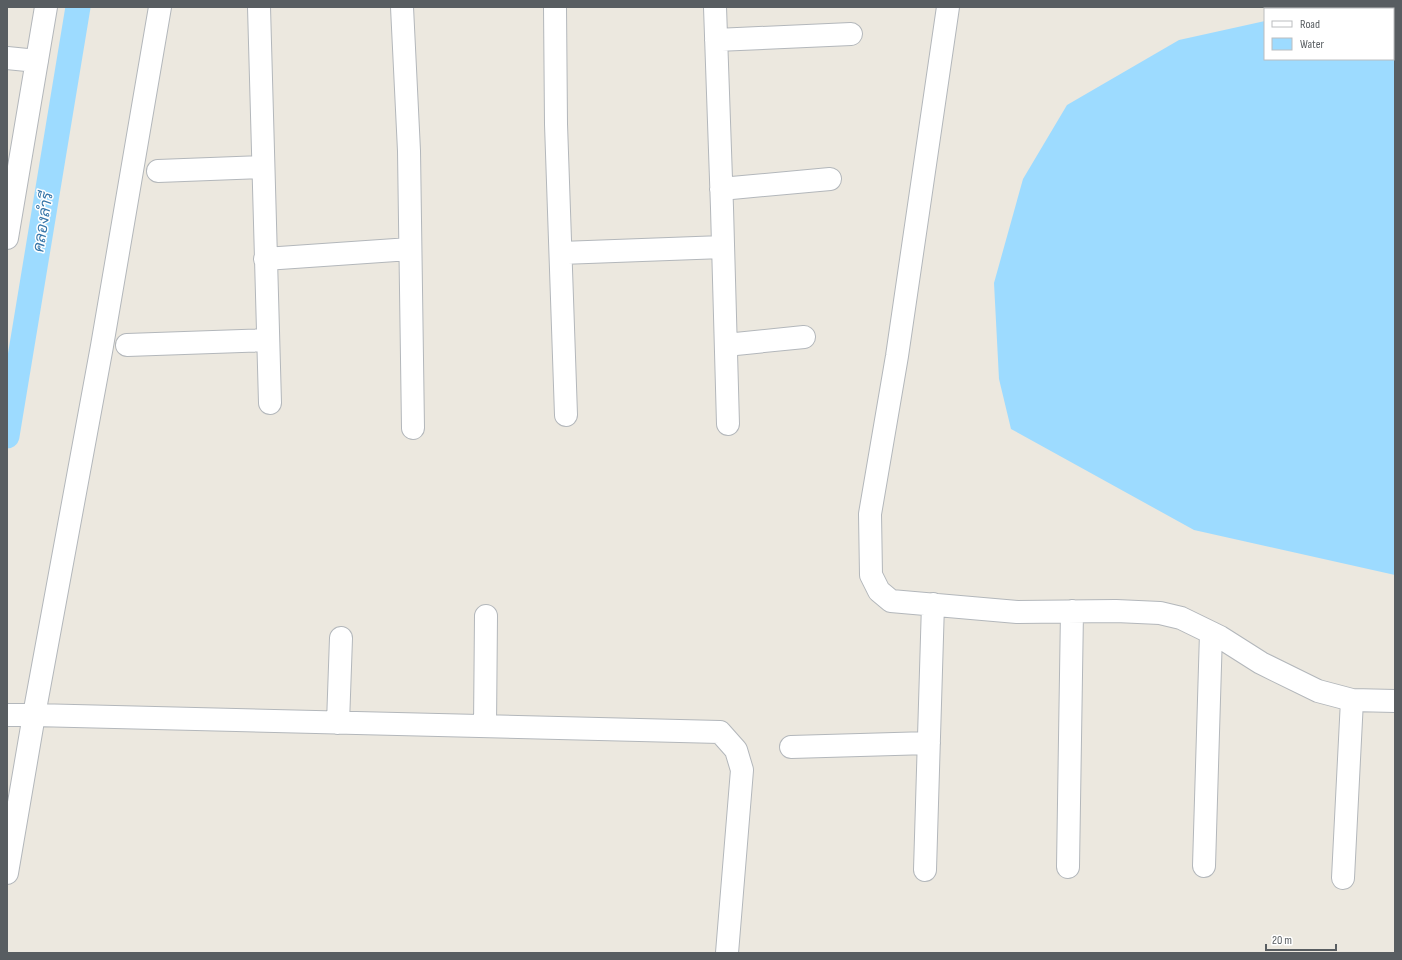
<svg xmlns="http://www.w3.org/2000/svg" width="1402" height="960" viewBox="0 0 1402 960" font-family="'Sofia Sans Condensed',Sarabun,sans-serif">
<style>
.water{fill:#9ddbff}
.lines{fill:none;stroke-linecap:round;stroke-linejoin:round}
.canal{stroke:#9ddbff;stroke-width:25}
.minor-casing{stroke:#b3b7bb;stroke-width:24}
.minor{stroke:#fff;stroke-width:22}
.labels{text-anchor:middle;stroke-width:3;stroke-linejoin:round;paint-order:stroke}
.water-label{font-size:16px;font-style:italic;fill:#3776a9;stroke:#fff}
</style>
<rect width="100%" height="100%" fill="#ece8df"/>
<path class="water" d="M1328,7H1395V575L1194,530L1011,429L999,379L994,283L1023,179L1067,105L1179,40L1265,21V59H1393V9H1319Z"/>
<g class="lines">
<path class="canal" d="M7,436L78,7"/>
<g class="minor-casing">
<path id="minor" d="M259,7L270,403
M402,7L409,151L413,428
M555,7L556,124L566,415
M715,7L722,208L728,424
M948,7L897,356L870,514L871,575L879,591L891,601L1017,612L1116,611L1160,613L1181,618L1220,637L1261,663L1318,691L1352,700L1395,701
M716,40L851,34
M7,58L37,61
M158,171L263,167
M721,189L830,179
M7,238L46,7
M561,253L723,247
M265,259L410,249
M127,345L267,340
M726,345L804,337
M7,715H34L720,732L736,750L742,770L727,953
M338,723L341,638
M485,726L486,616
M791,747L929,743
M1204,866L1211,633
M1068,867L1072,611
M925,870L933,604
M7,873L34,715L102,346L160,7
M1343,878L1352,700"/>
</g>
<use href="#minor" class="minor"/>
</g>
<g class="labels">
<g class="water-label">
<text transform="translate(42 222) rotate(-81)" y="6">คลองลำรี</text>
</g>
</g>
<rect width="1402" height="960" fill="none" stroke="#585d61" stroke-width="16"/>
<rect x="1264" y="8" width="130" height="52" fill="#ffffff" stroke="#bcbec0"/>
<rect x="1272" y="21" width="20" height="6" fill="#ffffff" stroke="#bcbec0"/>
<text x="1300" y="28" font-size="12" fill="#585d61">Road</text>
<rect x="1272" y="38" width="20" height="12" fill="#9ddbff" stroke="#bcbec0"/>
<text x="1300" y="48" font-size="12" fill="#585d61">Water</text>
<path d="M1266 944v6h70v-6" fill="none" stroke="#585d61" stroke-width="2"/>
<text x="1272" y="944" font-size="12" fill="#585d61" stroke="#ffffff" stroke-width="3" paint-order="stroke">20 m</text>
</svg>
